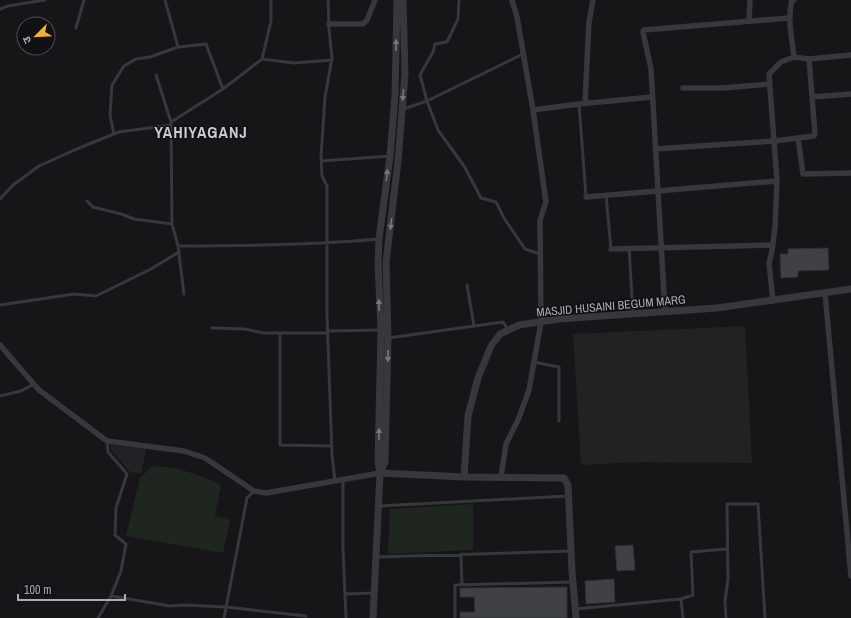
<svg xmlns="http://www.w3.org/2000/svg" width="851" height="618" viewBox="0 0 851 618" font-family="'Archivo Narrow','Noto Sans Devanagari',sans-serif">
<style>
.built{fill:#222225}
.green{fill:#1e261f}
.building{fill:#404145;stroke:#303034}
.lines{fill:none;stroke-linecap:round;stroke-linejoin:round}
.service{stroke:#37383d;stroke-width:3}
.minor{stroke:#37383d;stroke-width:5.5}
.tertiary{stroke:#37383d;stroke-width:7}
.oneway{fill:#757881}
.labels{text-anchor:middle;stroke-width:3;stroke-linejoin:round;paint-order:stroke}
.street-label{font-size:12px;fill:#a8adb8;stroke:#111113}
.district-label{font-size:16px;font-weight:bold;letter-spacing:1px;fill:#c9ccd4;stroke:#111113}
</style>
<rect width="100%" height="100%" fill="#161618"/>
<path class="built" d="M745,326L752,463L639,462L581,465L573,334Z
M111,445L146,449L141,474L130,472L111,450Z"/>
<path class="green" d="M152,466C176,467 200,474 221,485L215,516L230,520L223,553L126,536L140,478Z
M473,504V550L388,554L390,509Z"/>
<path class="building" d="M828,248L829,270L798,271V277L781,278L780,254H788V249Z
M633,545L635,570L617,571L615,546Z
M614,579L615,602L586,604L585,581Z
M567,587V618H460V612H475L474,597H460V588Z"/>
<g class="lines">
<path class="service" d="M165,0L178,47
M328,0L329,29L332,58L325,97L321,157L322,176L327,186V315L332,455L335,481
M459,0L458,19L447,42L435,44L433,52L420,75L427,101L438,130L464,166L481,198L496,202L504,218L525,249L540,254
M0,9L8,6L45,0
M76,28L84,0
M262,59L271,21V0
M156,75L171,122L172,224L178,246L184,294
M579,104L586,197
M403,109L427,101L523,54
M171,122L223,89L262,59L294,63L332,60
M114,134L110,115L112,85L124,66L136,59L150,57L178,47L206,44L223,89
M322,161L390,156
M606,195L611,249
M0,199L13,185L39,166L79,148L119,132L171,125
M87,201L93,207L121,214L134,219L172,224
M178,246C245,246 312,245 379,239
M629,248L633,314
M467,285L474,326
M0,305L74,294L96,296L151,269L179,252
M212,328L245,329L263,333H328
M328,331L381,330
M280,334V445L332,446
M388,338L503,322L508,330
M534,362L559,367V421
M0,396L21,391L34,384
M343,480V549L346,618
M379,506L568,496
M461,554L462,585
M377,557L571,551
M345,594L373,593
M111,596L170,606L184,605L226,607L306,616
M681,599L683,618
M575,609L681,599L693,595L691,552L727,549
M98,618L111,596L121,571L126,544L115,535L116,508L127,474L108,452L107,441
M224,618L247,498L254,491
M455,618V585L573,582
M726,618L725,601L728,579L727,504H758L765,618"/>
<path class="minor" d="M749,21L750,0
M329,24H363L367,20L375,0
M794,57L809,59L851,55
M683,88H722L770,84
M812,97L851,94
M585,103L589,22L593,0
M533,110L579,104L652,97
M798,138L803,174L851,173
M655,149L774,141L814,136L815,134L809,59
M586,197L777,181
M611,249L773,245
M825,293L851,576
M773,301L769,263L772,251L775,227L777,181L769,74L781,62L794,57C792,38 787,19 792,0H794
M665,312L651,69L643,32L644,30L789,18
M0,345L39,390L107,441L184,451L205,458L254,491L266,493L380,473
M501,477L506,444L518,420L529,390L541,322L540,220L546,202L533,110L517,17L512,0"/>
<path class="tertiary" d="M380,473L385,462L388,338L386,262L398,161L405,74L403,0
M380,473L464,477L564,478L568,485L572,571L576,618
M464,477L468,416L478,378L491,346L500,334L519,325L559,319L717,308L851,289
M373,618L380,473L378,461L381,330L378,263L379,239L390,156L395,96L397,0"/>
</g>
<defs><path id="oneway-solid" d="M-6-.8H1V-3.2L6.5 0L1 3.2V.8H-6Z"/></defs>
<g class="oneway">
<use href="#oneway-solid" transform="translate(396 45) rotate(-89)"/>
<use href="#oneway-solid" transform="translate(403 95) rotate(95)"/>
<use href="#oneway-solid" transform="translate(387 175) rotate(-83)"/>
<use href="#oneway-solid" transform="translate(391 224) rotate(96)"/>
<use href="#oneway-solid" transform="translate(379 305) rotate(-92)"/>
<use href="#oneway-solid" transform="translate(388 356) rotate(91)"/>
<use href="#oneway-solid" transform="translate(379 434) rotate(-89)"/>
</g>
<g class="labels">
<g class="street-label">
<text transform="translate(611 306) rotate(-5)" y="4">MASJID HUSAINI BEGUM MARG</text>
</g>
<g class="district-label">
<text x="201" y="138">YAHIYAGANJ</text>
</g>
</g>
<g transform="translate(36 36) rotate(246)"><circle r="19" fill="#111113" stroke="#4d4f55"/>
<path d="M0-3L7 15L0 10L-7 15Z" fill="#f2b134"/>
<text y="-6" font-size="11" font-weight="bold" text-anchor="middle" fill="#a8adb8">उ</text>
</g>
<path d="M18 594v6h107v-6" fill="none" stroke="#a8adb8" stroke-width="2"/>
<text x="24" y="594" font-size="12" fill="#a8adb8" stroke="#111113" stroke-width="3" paint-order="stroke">100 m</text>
</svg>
